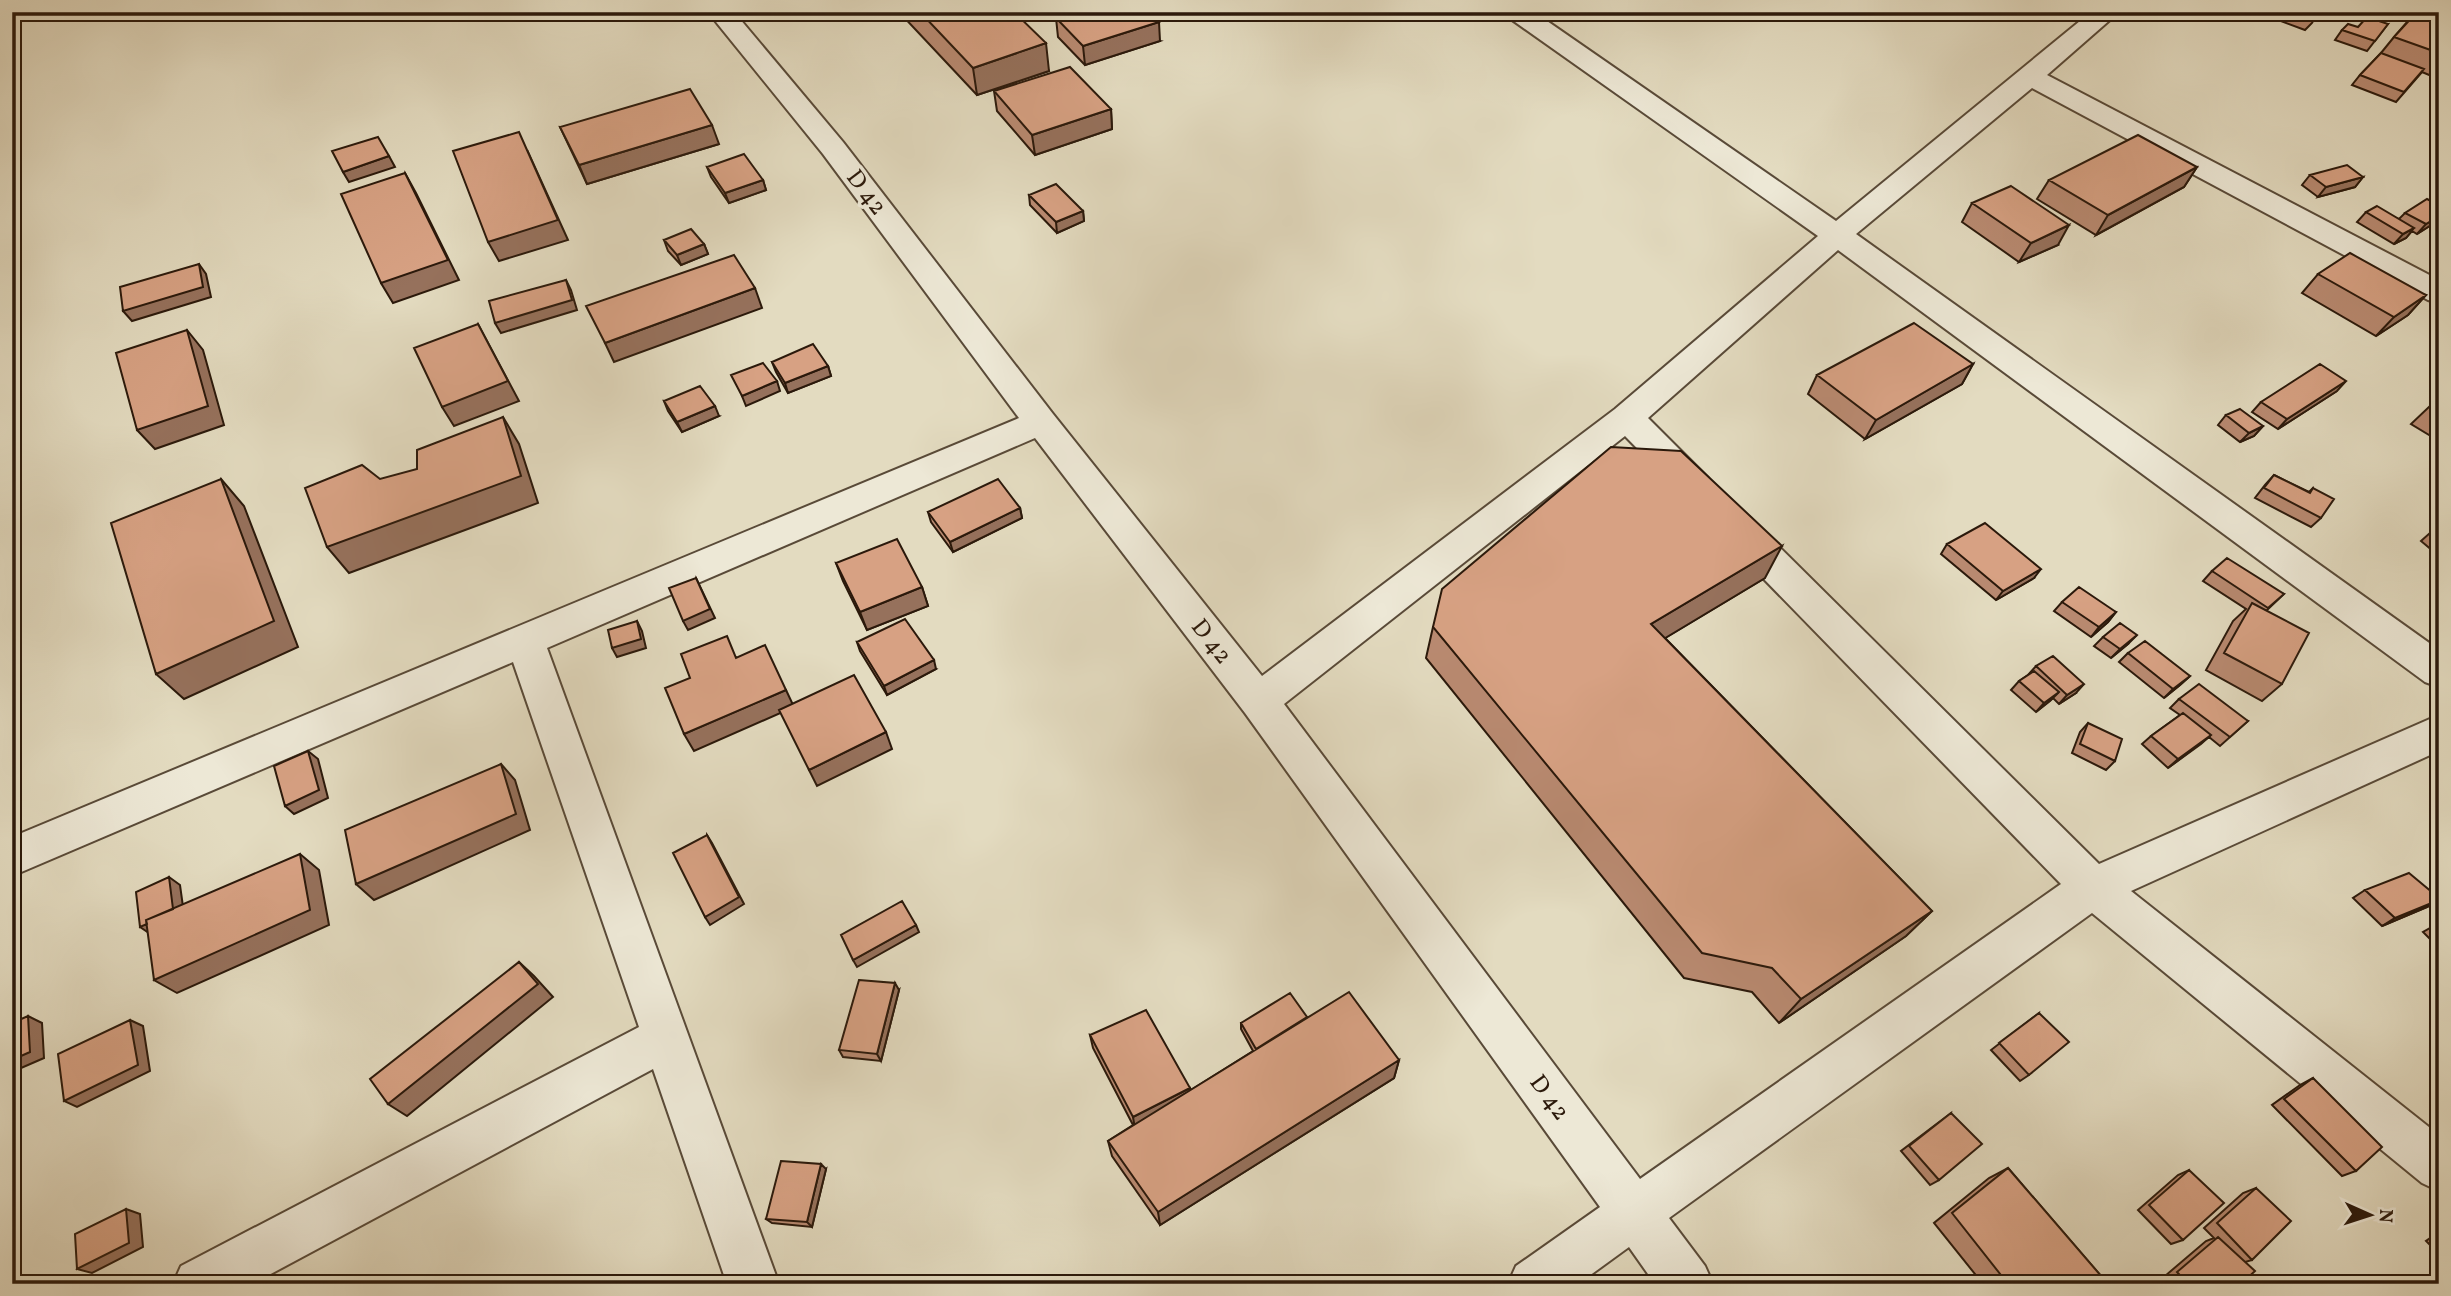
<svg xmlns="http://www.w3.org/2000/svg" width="2451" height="1296" viewBox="0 0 2451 1296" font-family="Vollkorn,serif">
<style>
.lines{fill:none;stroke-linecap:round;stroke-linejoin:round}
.minor-casing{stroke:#594a38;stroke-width:4}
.minor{fill:#ede8d6;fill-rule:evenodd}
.wall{fill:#b98a71;stroke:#2b190b;stroke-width:2}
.shaded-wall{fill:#96715c;stroke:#2b190b;stroke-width:2}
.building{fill:#d7a183;stroke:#2b190b;stroke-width:2}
.labels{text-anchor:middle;stroke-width:7;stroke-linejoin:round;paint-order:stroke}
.street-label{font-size:24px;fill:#2b190b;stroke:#ede8d6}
</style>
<rect width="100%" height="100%" fill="#e3dbc0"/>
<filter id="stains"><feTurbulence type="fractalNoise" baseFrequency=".00286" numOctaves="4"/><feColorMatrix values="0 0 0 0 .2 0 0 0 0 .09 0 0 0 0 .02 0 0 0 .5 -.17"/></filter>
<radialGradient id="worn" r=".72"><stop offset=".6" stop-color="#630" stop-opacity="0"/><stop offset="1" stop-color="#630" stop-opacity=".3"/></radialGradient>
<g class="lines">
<g class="minor-casing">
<path id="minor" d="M708,12H734L843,142L1053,414L1262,676L1615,409L1818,236L1508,17L1505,12H1534L1836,221L2091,12H2119L2047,75L2439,280V303L2428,300L2032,88L1856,234L2439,650V687L2425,682L1838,250L1648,418L1708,478L1714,487L1708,496L1696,500L1684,496L1625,436L1284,704L1640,1179L2061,884L1723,537L1718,527L1723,517L1736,513L1749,517L2099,864L2439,715V751L2131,891L2439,1135V1191L2422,1183L2092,913L1669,1218L1705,1266L1713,1284H1655L1629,1247L1578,1284H1508L1516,1266L1600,1207L1245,713L1035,438L547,648L779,1284H727L653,1069L252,1284H173L181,1266L639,1027L513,662L12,876V837L1019,418L823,154Z"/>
</g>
<use href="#minor" class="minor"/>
</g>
<path class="wall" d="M899,12H1014L1049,71L977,95Z
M2283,12H2317L2318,13L2312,23L2305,30L2278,20Z
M2411,12H2439V71L2434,77L2422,72L2396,102L2352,85L2360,75L2381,53L2394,37L2408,21L2405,20Z
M1056,18L1160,41L1085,65L1058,37Z
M2388,24L2367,51L2335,40L2342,30Z
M994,91L1111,109L1112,129L1035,155L997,111Z
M560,127L719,144L587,184Z
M707,167L763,180L766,190L729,203L711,177Z
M2197,167L2184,187L2096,235L2037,199L2049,180Z
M2310,175L2363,177L2355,187L2318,197L2302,185Z
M1029,195L1083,211L1084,221L1057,233L1030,205Z
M1972,203L2058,245L2019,262L1962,222Z
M2366,212L2399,219L2405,213L2439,220L2417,234L2412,231L2406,238L2394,244L2357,222Z
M664,240L704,244L708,254L681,265L668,251Z
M2318,274L2426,295L2408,315L2376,336L2302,293Z
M772,362L828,366L831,376L788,393L776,372Z
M1973,364L1962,384L1865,439L1808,394L1817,375Z
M2337,391L2278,429L2252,412L2261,402Z
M2439,400V441L2411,424L2431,405Z
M664,401L719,416L682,432L668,411Z
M2226,415L2263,426L2254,436L2240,442L2218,425Z
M2274,475L2309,492L2313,488L2321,518L2311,527L2255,498L2265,485Z
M1020,508L1022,518L953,552L931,522L928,512Z
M2439,529V556L2421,541L2431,532Z
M1947,544L2034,578L1996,600L1941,554Z
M836,563L922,587L928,606L867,630L843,581Z
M2212,571L2284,594L2266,611L2282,684L2262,701L2206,670L2233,621L2246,609L2203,581Z
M1765,578L1665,638L1932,911L1906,936L1779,1023L1752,992L1684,978L1426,658L1433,627Z
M2062,602L2116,612L2108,622L2091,637L2054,611Z
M2103,637L2128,644L2111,658L2094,646Z
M857,642L936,669L887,695L860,651Z
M2128,653L2190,676L2180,685L2164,698L2119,662Z
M2036,666L2076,693L2059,704L2053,698L2036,712L2011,690L2019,681L2028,675Z
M2179,699L2248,721L2220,746L2209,737L2168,768L2142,744L2151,736L2180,715L2170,708Z
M2088,723L2115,761L2106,770L2072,753L2080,732Z
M2365,890L2427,907L2382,926L2353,898Z
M2439,923V948L2423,932Z
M899,990L881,1061L843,1057L839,1050Z
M2039,1013L2029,1075L2020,1081L1991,1050Z
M1307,1017L1399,1060L1394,1078L1160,1225L1112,1156L1108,1141L1133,1125L1093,1048L1090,1035L1191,1090L1253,1051L1241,1029V1023Z
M2313,1078L2356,1171L2342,1176L2272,1105L2300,1085Z
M1951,1113L1939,1180L1930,1185L1901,1151Z
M2008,1168L2108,1284H1983L1934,1223L1989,1178Z
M826,1169L812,1227L772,1223L766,1219Z
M2189,1170L2183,1240L2171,1244L2138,1210L2178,1175Z
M2256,1188L2252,1260L2245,1262L2241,1284H2172L2165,1276L2206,1241L2214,1238L2204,1228L2243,1193Z
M2439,1232V1254L2426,1241Z"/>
<path class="shaded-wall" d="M1159,22L1160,41L1085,65L1083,46Z
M1046,43L1049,71L977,95L973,68Z
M1111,109L1112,129L1035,155L1032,135Z
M712,125L719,144L587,184L579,165Z
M528,152L568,240L499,261L488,242Z
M389,156L395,167L349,182L343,172Z
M2197,167L2184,187L2096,235L2108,215Z
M405,173L416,193L459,280L393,303L381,283Z
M2363,177L2355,187L2318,197L2326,187Z
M763,180L766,190L729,203L725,193Z
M1083,211L1084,221L1057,233L1056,222Z
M2439,216V220L2417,234L2426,224Z
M2069,225L2058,245L2019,262L2031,243Z
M2414,228L2406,238L2394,244L2403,234Z
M704,244L708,254L681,265L677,255Z
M199,264L206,274L211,297L132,321L123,311Z
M566,280L571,290L577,310L501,333L495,323Z
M755,288L762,308L614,362L605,343Z
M2426,295L2408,315L2376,336L2394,317Z
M478,324L519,401L454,426L442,407Z
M187,330L203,350L224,425L155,449L137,430Z
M1973,364L1962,384L1865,439L1876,420Z
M828,366L831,376L788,393L785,383Z
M777,381L780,391L746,406L742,396Z
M2346,381L2337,391L2278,429L2287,419Z
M715,406L719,416L682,432L677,422Z
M503,417L519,444L538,503L349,573L327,547Z
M2263,426L2254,436L2240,442L2249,433Z
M221,479L244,506L298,647L184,699L156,674Z
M1020,508L1022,518L953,552L950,542Z
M1782,546L1765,578L1637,655L1651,624Z
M2041,569L2034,578L1996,600L2003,591Z
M696,578L715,618L688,630L683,621Z
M922,587L928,606L867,630L860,612Z
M2116,612L2108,622L2091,637L2099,627Z
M637,621L642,631L646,648L617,657L612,648Z
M2137,635L2128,644L2111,658L2120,649Z
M934,660L936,669L887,695L884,686Z
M2190,676L2180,685L2164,698L2173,689Z
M2084,684L2076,693L2059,704L2067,695Z
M786,690L794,707L694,751L684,734Z
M2059,692L2050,701L2036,712L2044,703Z
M886,732L892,749L817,786L809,770Z
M2211,735L2201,744L2168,768L2178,759Z
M308,751L318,759L328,798L294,814L285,806Z
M501,764L515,780L530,830L374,900L356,884Z
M707,835L712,843L744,904L710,925L705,917Z
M300,854L319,870L329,925L177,993L154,980Z
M169,877L180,885L185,921L152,935L140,927Z
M2439,900L2427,907L2382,926L2395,918Z
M1932,911L1906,936L1779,1023L1801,999Z
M916,925L919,932L857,967L853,960Z
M519,962L534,976L553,997L407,1116L388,1104Z
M895,983L899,990L881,1061L877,1054Z
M28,1016L42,1023L44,1058L12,1072V1060Z
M130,1020L143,1026L150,1071L77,1107L64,1101Z
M1399,1060L1394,1078L1160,1225L1158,1212Z
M1190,1088L1191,1100L1135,1129L1133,1117Z
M821,1164L826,1169L812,1227L807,1222Z
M126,1209L140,1214L143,1247L92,1273L77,1269Z"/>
<path class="building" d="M920,12H1014L1046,43L973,68Z
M1075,12H1149L1159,22L1083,46L1056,18Z
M2291,12H2317L2318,13L2311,20Z
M2418,12H2439V19Z
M2416,13L2439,21V53L2394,37Z
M2367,17L2388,24L2375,41L2342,30L2348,24L2358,27Z
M2381,53L2424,69L2404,92L2360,75Z
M1070,67L1111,109L1032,135L994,91Z
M690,89L712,125L579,165L560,127Z
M519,132L558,220L488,242L453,151Z
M2138,135L2197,167L2108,215L2049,180Z
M378,137L389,156L343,172L332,151Z
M744,154L763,180L725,193L707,167Z
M2347,165L2363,177L2326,187L2310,175Z
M405,173L448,260L381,283L341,194Z
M1056,184L1083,211L1056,222L1029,195Z
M2011,186L2069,225L2031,243L1972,203Z
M2427,199L2439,205V216L2426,224L2405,213Z
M2377,206L2414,228L2403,234L2366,212Z
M691,229L704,244L677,255L664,240Z
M2350,253L2426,295L2394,317L2318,274Z
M734,255L755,288L605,343L586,306Z
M199,264L203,287L123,311L120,287Z
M566,280L572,300L495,323L489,301Z
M1914,323L1973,364L1876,420L1817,375Z
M478,324L508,381L442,407L414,348Z
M187,330L208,406L137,430L116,353Z
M813,344L828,366L785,383L772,362Z
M763,363L777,381L742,396L731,375Z
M2320,364L2346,381L2287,419L2261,402Z
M700,386L715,406L677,422L664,401Z
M2439,400V410L2431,405Z
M2240,409L2263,426L2249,433L2226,415Z
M503,417L521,476L327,547L305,488L362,465L380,479L417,469V450Z
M1611,447L1681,451L1782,546L1651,624L1932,911L1801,999L1772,968L1702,953L1433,627L1442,589Z
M2274,475L2310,493L2313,488L2334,499L2321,518L2264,488Z
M221,479L274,621L156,674L111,523Z
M998,479L1020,508L950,542L928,512Z
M1985,523L2041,569L2003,591L1947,544Z
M2439,529V537L2431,532Z
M897,539L922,587L860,612L836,563Z
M2227,558L2284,594L2268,608L2212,571Z
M696,578L710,609L683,621L669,588Z
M2079,587L2116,612L2099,627L2062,602Z
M2252,603L2309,633L2282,684L2224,653Z
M905,619L934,660L884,686L857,642Z
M637,621L641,639L612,648L608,630Z
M2120,623L2137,635L2120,649L2103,637Z
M727,636L736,658L765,645L786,690L684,734L665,688L690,678L681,654Z
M2145,641L2190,676L2173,689L2128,653Z
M2053,656L2084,684L2067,695L2036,666Z
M2034,671L2059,692L2044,703L2019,681Z
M854,675L886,732L809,770L779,710Z
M2199,684L2248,721L2230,737L2179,699Z
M2183,713L2211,735L2178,759L2151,736Z
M2088,723L2122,739L2115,761L2080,744Z
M308,751L319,790L285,806L274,766Z
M501,764L516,814L356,884L345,830Z
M707,835L739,897L705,917L673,853Z
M300,854L310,910L154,980L146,920Z
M2409,873L2439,898V900L2395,918L2365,890Z
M169,877L173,909L146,920L147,924L140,927L136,892Z
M902,901L916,925L853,960L841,935Z
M519,962L538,984L388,1104L370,1079Z
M859,980L895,983L877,1054L839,1050Z
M1349,992L1399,1060L1158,1212L1108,1141Z
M1290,993L1307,1017L1256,1049L1241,1023Z
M1146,1010L1190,1088L1133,1117L1090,1035Z
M2039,1013L2069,1042L2029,1075L1999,1043Z
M28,1016L30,1052L12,1060V1023Z
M130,1020L138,1065L64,1101L58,1054Z
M2313,1078L2382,1147L2356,1171L2284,1099Z
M1951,1113L1982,1144L1939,1180L1909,1146Z
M781,1161L821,1164L807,1222L766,1219Z
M2008,1168L2108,1284H2008L1952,1213Z
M2189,1170L2224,1203L2183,1240L2149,1205Z
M2256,1188L2291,1221L2252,1260L2217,1223Z
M126,1209L129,1243L77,1269L75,1234Z
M2218,1237L2255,1271L2241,1284H2188L2177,1272Z"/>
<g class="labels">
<g class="street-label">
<text transform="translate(867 192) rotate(53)" y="8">D 42</text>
<text transform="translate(1212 641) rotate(52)" y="8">D 42</text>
<text transform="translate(1550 1097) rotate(54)" y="8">D 42</text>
</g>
</g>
<rect width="2451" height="1296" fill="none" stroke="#e3dbc0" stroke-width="42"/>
<rect x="14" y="14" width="2423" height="1268" fill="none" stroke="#2b190b" stroke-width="3.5"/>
<rect x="21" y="21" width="2409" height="1254" fill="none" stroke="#2b190b" stroke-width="2"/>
<g transform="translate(2370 1215) rotate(93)" stroke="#ede8d6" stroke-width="5" paint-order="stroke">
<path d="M0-5L12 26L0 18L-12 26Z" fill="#2b190b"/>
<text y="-10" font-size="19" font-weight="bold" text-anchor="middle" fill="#2b190b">N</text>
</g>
<rect width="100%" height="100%" filter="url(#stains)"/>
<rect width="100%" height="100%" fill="url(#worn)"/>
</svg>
